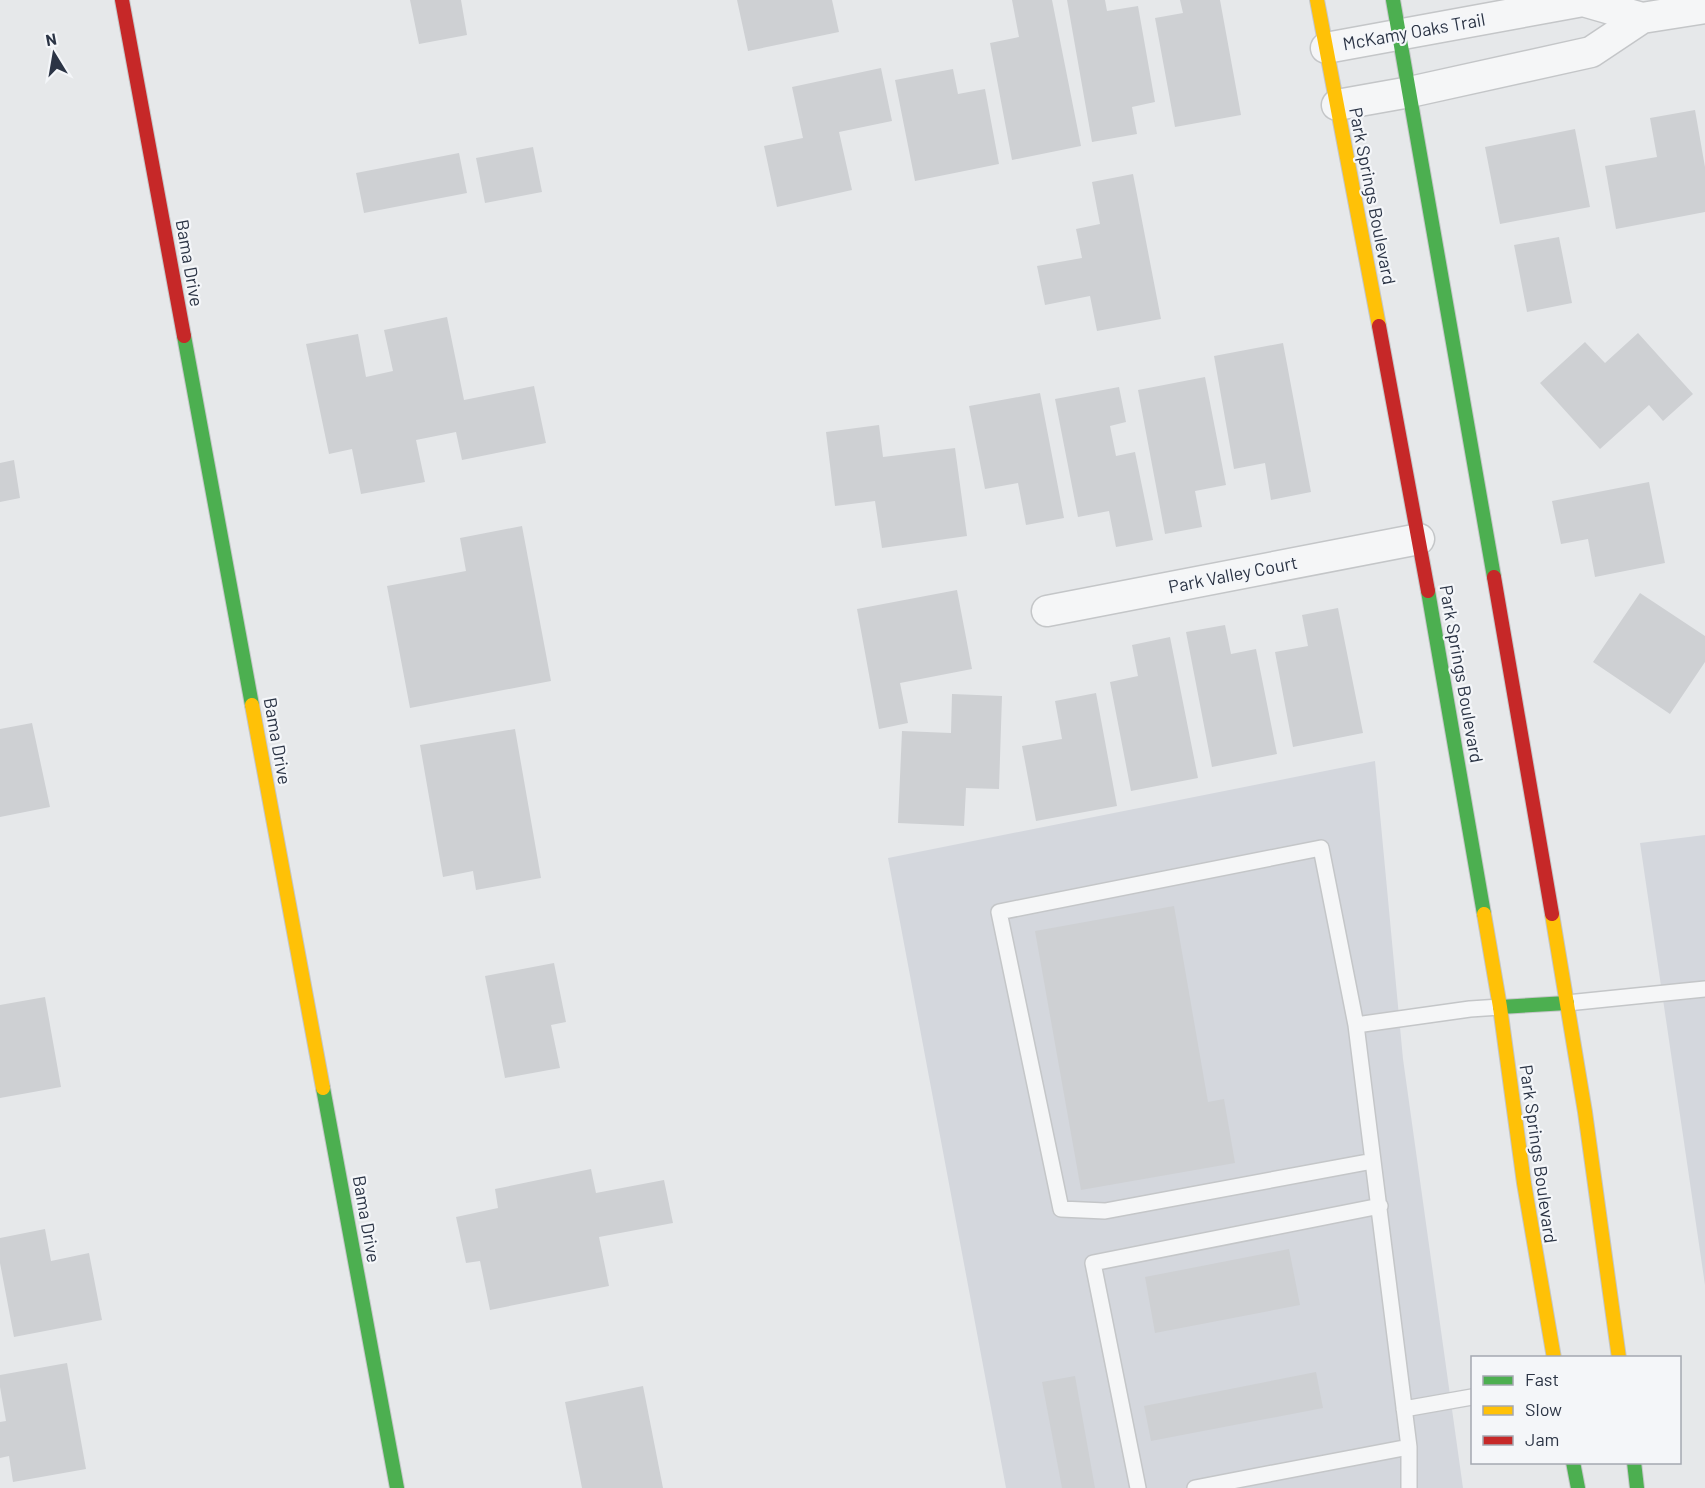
<svg xmlns="http://www.w3.org/2000/svg" width="1705" height="1488" viewBox="0 0 1705 1488" font-family="Barlow,sans-serif">
<style>
.built{fill:#d4d7dd}
.building{fill:#ced0d3}
.lines{fill:none;stroke-linecap:round;stroke-linejoin:round}
.lane-casing{stroke:#c4c6c8;stroke-width:18}
.street-casing{stroke:#c4c6c8;stroke-width:33}
.fast-casing{stroke:#c4c6c8;stroke-width:16}
.slow-casing{stroke:#c4c6c8;stroke-width:16}
.jam-casing{stroke:#c4c6c8;stroke-width:16}
.lane{stroke:#f5f6f7;stroke-width:15}
.street{stroke:#f5f6f7;stroke-width:30}
.fast{stroke:#4caf50;stroke-width:14}
.slow{stroke:#ffc107;stroke-width:14}
.jam{stroke:#c62828;stroke-width:14}
.labels{text-anchor:middle;stroke-width:4.5;stroke-linejoin:round;paint-order:stroke}
.street-label{font-size:18px;fill:#2b3445;stroke:#f4f6f9}
</style>
<rect width="100%" height="100%" fill="#e6e8ea"/>
<path class="built" d="M1375,761L1403,1059L1463,1488H1006L888,858Z
M1705,835V1285L1640,843Z"/>
<path class="building" d="M410,0H461L467,35L419,44Z
M737,0H832L839,32L748,51Z
M1012,0H1052L1081,146L1012,160L990,43L1019,37Z
M1067,0H1105L1107,11L1138,6L1155,102L1132,107L1137,134L1092,142Z
M1180,0H1220L1241,115L1175,127L1155,18L1183,13Z
M881,68L892,121L839,132L852,190L777,207L764,146L803,138L792,87Z
M953,69L958,94L985,89L999,164L915,181L895,80Z
M1695,110L1705,167V212L1616,229L1605,166L1657,157L1650,118Z
M1575,129L1590,207L1500,224L1485,147Z
M533,147L542,192L485,203L476,158Z
M459,153L467,193L364,213L356,173Z
M1133,174L1161,319L1097,331L1090,296L1045,305L1037,266L1082,258L1076,229L1100,224L1092,182Z
M1559,237L1572,303L1527,312L1514,245Z
M447,317L464,400L534,386L546,443L462,460L456,432L416,440L425,482L361,494L352,449L329,454L306,344L358,334L366,377L393,371L384,330Z
M1638,333L1693,394L1663,421L1649,405L1600,449L1540,383L1585,342L1605,363Z
M1283,343L1311,492L1271,500L1265,463L1234,469L1214,356Z
M1205,377L1226,485L1195,491L1202,527L1165,534L1138,390Z
M1119,387L1126,422L1110,426L1116,456L1135,452L1153,540L1116,547L1109,511L1078,517L1055,399Z
M1040,393L1064,518L1026,525L1018,483L985,489L969,406Z
M879,425L883,457L955,448L967,536L882,548L875,501L835,506L826,432Z
M14,460L20,498L0,502V463Z
M1649,482L1665,563L1595,577L1588,539L1561,544L1552,501Z
M522,526L551,681L410,708L387,586L466,571L460,538Z
M957,590L972,669L900,683L908,723L879,729L857,609Z
M1640,593L1705,636V662L1670,714L1593,662Z
M1338,608L1363,733L1293,747L1275,652L1308,646L1302,615Z
M1225,625L1231,654L1256,649L1277,754L1212,767L1186,632Z
M1170,637L1198,778L1131,791L1110,682L1138,676L1132,645Z
M1096,693L1117,806L1036,821L1022,746L1062,739L1055,701Z
M952,694L1002,696L999,789L966,788L964,826L898,823L902,731L951,733Z
M32,723L50,807L0,817V729Z
M515,729L541,878L476,890L473,871L443,877L420,745Z
M1174,906L1208,1102L1224,1099L1235,1163L1081,1190L1035,931Z
M554,963L566,1022L551,1025L560,1068L505,1078L485,976Z
M45,997L61,1087L0,1098V1005Z
M591,1169L596,1193L664,1180L673,1223L599,1237L609,1286L490,1310L480,1261L466,1263L456,1217L498,1208L495,1189Z
M45,1229L51,1261L89,1253L102,1320L14,1337L0,1263V1238Z
M1289,1249L1300,1305L1155,1333L1145,1277Z
M67,1363L86,1469L13,1482L9,1456L0,1458V1422L6,1421L0,1387V1375Z
M1316,1372L1323,1408L1151,1441L1144,1406Z
M1075,1376L1095,1488H1062L1042,1382Z
M643,1386L663,1488H582L565,1402Z"/>
<g class="lines">
<g class="lane-casing">
<path id="lane" d="M1567,1003L1705,989
M1356,1025L1373,1161L1105,1211L1061,1209L999,912L1321,848L1356,1025L1470,1009L1500,1007
M1373,1161L1409,1447V1488
M1404,1409L1472,1397
M1138,1488L1093,1263L1380,1206
M1195,1488L1409,1447"/>
</g>
<g class="street-casing">
<path id="street" d="M1326,48L1583,1L1642,18
M1337,105L1410,92L1591,52L1642,18L1705,8
M1047,611L1419,539"/>
</g>
<g class="fast-casing">
<path id="fast" d="M1393,0L1494,577
M184,336L252,705
M1428,591L1484,914
M1500,1007L1567,1003
M323,1088L397,1488
M1573,1462L1578,1488
M1634,1462L1637,1488"/>
</g>
<g class="slow-casing">
<path id="slow" d="M1317,0L1379,326
M252,705L323,1088
M1484,914L1500,1007L1524,1183L1554,1358
M1552,914L1585,1112L1619,1358"/>
</g>
<g class="jam-casing">
<path id="jam" d="M122,0L184,336
M1379,326L1428,591
M1494,577L1552,914"/>
</g>
<use href="#lane" class="lane"/>
<use href="#street" class="street"/>
<use href="#fast" class="fast"/>
<use href="#slow" class="slow"/>
<use href="#jam" class="jam"/>
</g>
<g class="labels">
<g class="street-label">
<text transform="translate(1414 32) rotate(-10)" y="6">McKamy Oaks Trail</text>
<text transform="translate(1372 196) rotate(79)" y="6">Park Springs Boulevard</text>
<text transform="translate(189 263) rotate(80)" y="6">Bama Drive</text>
<text transform="translate(1233 575) rotate(-11)" y="6">Park Valley Court</text>
<text transform="translate(1461 674) rotate(80)" y="6">Park Springs Boulevard</text>
<text transform="translate(277 741) rotate(80)" y="6">Bama Drive</text>
<text transform="translate(1538 1154) rotate(82)" y="6">Park Springs Boulevard</text>
<text transform="translate(366 1219) rotate(80)" y="6">Bama Drive</text>
</g>
</g>
<rect x="1471" y="1356" width="210" height="108" fill="#f4f6f9" stroke="#a4a8b1" stroke-width="1.5"/>
<rect x="1483" y="1376" width="30" height="9" fill="#4caf50" stroke="#a4a8b1" stroke-width="1.5"/>
<text x="1525" y="1386" font-size="18" fill="#2b3445">Fast</text>
<rect x="1483" y="1406" width="30" height="9" fill="#ffc107" stroke="#a4a8b1" stroke-width="1.5"/>
<text x="1525" y="1416" font-size="18" fill="#2b3445">Slow</text>
<rect x="1483" y="1436" width="30" height="9" fill="#c62828" stroke="#a4a8b1" stroke-width="1.5"/>
<text x="1525" y="1446" font-size="18" fill="#2b3445">Jam</text>
<g transform="translate(54 54) rotate(349)" stroke="#f4f6f9" stroke-width="4.5" paint-order="stroke">
<path d="M0-4.5L10 22L0 15L-10 22Z" fill="#2b3445"/>
<text y="-9" font-size="16" font-weight="bold" text-anchor="middle" fill="#2b3445">N</text>
</g>
</svg>
